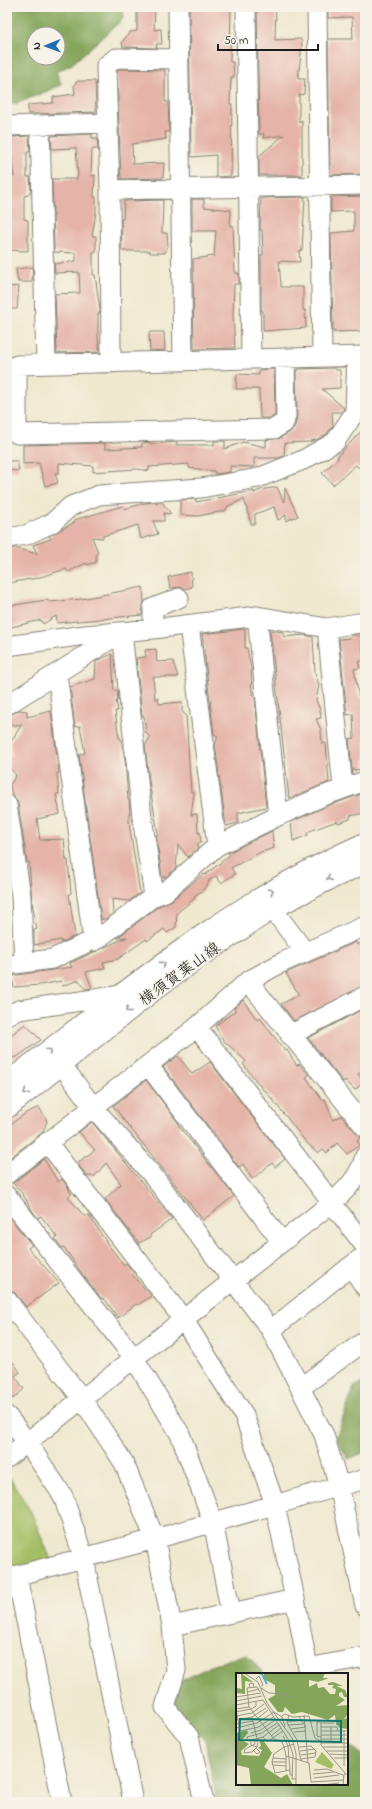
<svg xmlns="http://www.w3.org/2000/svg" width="372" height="1809" viewBox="0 0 372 1809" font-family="'Indie Flower','Klee One',sans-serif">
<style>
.green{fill:#a5be64;stroke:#606d40}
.forest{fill:#84a55a;stroke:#50603b;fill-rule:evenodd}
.building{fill:#e5b3a7}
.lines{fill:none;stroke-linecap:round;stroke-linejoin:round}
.minor-casing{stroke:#868276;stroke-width:21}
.major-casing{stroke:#868276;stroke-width:24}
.minor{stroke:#fff;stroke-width:19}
.major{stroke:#fff;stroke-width:22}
.oneway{stroke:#999}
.labels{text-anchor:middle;stroke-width:3;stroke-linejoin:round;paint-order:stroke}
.street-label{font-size:16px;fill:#1c1c1c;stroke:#f7f3e8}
.inset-river{fill:none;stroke:#4bb3ca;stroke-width:2}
.inset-road{fill:none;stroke:#9b9788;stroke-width:1}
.view{fill:#0f766e;fill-opacity:0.15;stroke:#0f766e;stroke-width:2}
.inset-edge{fill:none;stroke:#1c1c1c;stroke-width:2}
</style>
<rect width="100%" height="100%" fill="#f7f3e8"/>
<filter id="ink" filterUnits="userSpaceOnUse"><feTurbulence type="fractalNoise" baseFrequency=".025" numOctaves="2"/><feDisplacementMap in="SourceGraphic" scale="8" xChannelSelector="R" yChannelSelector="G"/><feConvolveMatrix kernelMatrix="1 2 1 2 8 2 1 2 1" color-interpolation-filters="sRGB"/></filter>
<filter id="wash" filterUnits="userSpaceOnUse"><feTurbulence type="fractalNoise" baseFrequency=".012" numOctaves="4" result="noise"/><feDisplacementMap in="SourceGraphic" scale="16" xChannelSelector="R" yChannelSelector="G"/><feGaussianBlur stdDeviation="0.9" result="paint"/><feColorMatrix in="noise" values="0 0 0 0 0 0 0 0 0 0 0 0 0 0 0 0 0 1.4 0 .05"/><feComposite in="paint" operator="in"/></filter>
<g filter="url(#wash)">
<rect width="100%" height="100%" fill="#efe9d0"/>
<path class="green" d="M7,1473L31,1512L51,1560L7,1572Z"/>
<path class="forest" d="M7,7H124L123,19L72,64L56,72L62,85L18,103L7,105ZM34,34H58V58H34Z
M365,1382V1452L348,1459L336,1438L354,1387Z
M246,1654L264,1674H237V1784H347V1743L365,1757V1802H217L205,1740L171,1708L181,1681L213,1665Z"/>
<g id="blocks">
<path class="building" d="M137,7H155L154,30L161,29L162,44H156L157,48L123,47L122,42L130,32L137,31Z
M189,7H231L230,62H233L234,77H231L230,104H232L231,176L216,177V155L191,157Z
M257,7H276L275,40L301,39L302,45L298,79H305L304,94L299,95V123L302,120V175H259V156L284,135L263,138L264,134H259Z
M328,7H365V174L330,175L328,39H353L352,17L328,18Z
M120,69L165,70V102H168L169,132H165L166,139L132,144L133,164L164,163L163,178L121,179L117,71Z
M77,81H95L96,112L28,114V105L53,103V97L75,94L74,85Z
M92,134V138H97L98,149H92L91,176L95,175L94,197H96V213L92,236H96V252H93V275H95L100,310V313H98V337L100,352L57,353L55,294L80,293L79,272L55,273L54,264L76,261V253L54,252L53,216L55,214L53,213L52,179H77V176H78L76,148L52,149L51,136Z
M29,136L30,152H27V177H30L31,190L28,195L24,196V219L28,220V251L7,250V176L14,177L9,137Z
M365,196V331L333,332L331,233L354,231V211L331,212V197Z
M305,197L302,250L299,251L300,262L279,261L281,287H303V310H305L306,328L263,331V311H261V255H263L262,230H260L261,198Z
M192,199H204V207L231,210L230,226H233L235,273H238L239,274V284H234L233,315L235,348L194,349L193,259L214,256L216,231H192Z
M163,200L162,233H167L168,246L165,253H150V251H122L121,219H123L124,201Z
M33,267L32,282H18L16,269Z
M19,286L17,309H7V287Z
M149,332H164L165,350L150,351Z
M335,368L336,370H340V388L322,389L344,408L342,412H332L333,426L327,434L316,440L311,441V442L285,443L284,456L279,458H254V467L230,466V472L215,474L214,471L189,468V464L149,467V471L137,469L93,472V466L59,463V473H55L58,483L45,486L39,463L23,464V445L105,443V449L142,447V443L150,442L151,444L177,442V445H214V441H225V449L243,442L266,447V440L280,438L290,432L295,426L297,416L296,372L298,369Z
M274,369L275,415L271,418H260L259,389H236L237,374L259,375V370Z
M365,427V462L359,468L356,465L333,485L322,473L339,458L337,457Z
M7,461H17L19,471L7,470Z
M277,487L284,502L285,488L298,516L286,521V515L278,520L274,507L255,514V524H251L244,499L228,506L225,511L198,516L180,515V500L196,499V502L254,491V493L260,490Z
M162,502L171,514L164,513V521H153L158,534L141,539L138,525L103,536V538L92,537L98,552L96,555V562L87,565L86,563L68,572L66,569L37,578L8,583L7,549L15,548L37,554L33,545L51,539L49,536L75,522L74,520L123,506L124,509L145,503Z
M191,572L192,587L185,589L180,587L170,588L168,577Z
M143,587L144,601L142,615L57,623L56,616L43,624L41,620L7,628V606L47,600L50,602L81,599Z
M245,629V648H247L251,668L252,694L255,698L266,807L238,813V823L226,826L215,745L218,736L214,734L202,634Z
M270,630L283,632L284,637L305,635L313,637L315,673L319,685L316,700L320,710L321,718L316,719L321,730L322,744L326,743L329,782L293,797L289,798Z
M351,635H361L364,660L358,662L360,668L354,669L359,698H365V769L352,770L349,739L354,738L353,714L347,715L339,639L351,638Z
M156,649L157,662L173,661L178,677H153L155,699L158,698L159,704L182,702V712L186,715L191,792H194L191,815L197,814L198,833L200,832L201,842L197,844L198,848L188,857L178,845L176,868L166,877H162L156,835L158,834L149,781L145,746L150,737L146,733L144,716H142L136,658L146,657L145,650Z
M112,654L114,691L117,690L118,701H116L118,711H115L119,738L121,739L125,759L128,800H129L130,813H129V823L140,893L129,901L112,899L113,913L106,919H101L79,755L85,753L80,726L75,727L70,687L95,679L96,661Z
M19,710L27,711V717L51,711L59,773H57L59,794H56L60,814L37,819L40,840L64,839L66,860H68L71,893L69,894L75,936L61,943V940L34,945V930L37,929L32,902L29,862H27L18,803L11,792L10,785L16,775L9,767V757L12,756L10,743L22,724L7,726V724L9,716Z
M365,793V813L350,816V819L338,823L337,821L307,832L308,835L293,841L291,822L327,806Z
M272,831L274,848L261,852L231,868L235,874L221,883L216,876L208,881L209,882L202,891L194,896L195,898L177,913L176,927L167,933L164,929L147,941L146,939L118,959L103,962L105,968L86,972L92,988L85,989L79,980L62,986L61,981L40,985L14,987L11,976L72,967L70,963L127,937L117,938L159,906L172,900L204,874L205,875L230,855L228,853Z
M365,941V985L294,1021L281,1004L299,995L286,973L356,942L357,945Z
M243,1000L257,1020L260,1018L285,1051L287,1050L297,1066L299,1064L309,1075L306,1077L322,1100L325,1099L333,1120L341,1116L361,1137L357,1141L360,1145L347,1154L337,1143L327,1153L323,1149L318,1153L306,1142L265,1090L264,1091L243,1064L246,1061L224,1041L215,1026L235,1011L234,1008Z
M365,1008V1070L358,1074L364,1082L355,1090L345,1080L343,1082L308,1038Z
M25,1024L41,1040L17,1057L7,1058V1038Z
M178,1056L192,1074L210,1062L285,1159L275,1167L272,1163L252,1179L243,1164L239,1167L163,1067Z
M146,1080L179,1124L178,1125L234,1196L203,1220L113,1106Z
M39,1107L47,1121L43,1132L7,1160V1127L26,1113Z
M92,1122L172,1219L150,1235L151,1237L139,1243L105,1199L121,1184L106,1163L95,1176H87L77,1163L95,1150L79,1132Z
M44,1159L58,1182L62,1179L67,1185L71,1194L68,1197L85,1217L88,1214L107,1243L124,1265L126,1263L134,1273L132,1274L151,1296L138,1305L136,1304L118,1318L104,1298L102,1299L82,1274L64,1247L62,1248L55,1239L57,1237L41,1216L38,1218L33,1212L22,1193L13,1183Z
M7,1215L32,1245L28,1248L59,1283L26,1307L15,1293L7,1289Z
M7,1354L20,1372L15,1376L24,1389L13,1399L7,1390Z"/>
</g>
</g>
<g filter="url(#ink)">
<use href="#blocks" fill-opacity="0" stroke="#868276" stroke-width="1"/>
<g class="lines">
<g class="minor-casing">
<path id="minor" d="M178,7L183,361
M246,7L251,359
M317,7L322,357
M40,125L46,364
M7,126L107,123
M110,190L365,185
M285,358L286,416L284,423L274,429L17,434V365L251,359L365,356
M111,363L110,190L106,66L116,58L179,59
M7,538L26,535L52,523L71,506L99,495L201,488L258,478L303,460L335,442L355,412L357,356
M257,616L278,816
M189,625L217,846
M327,628L343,788
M153,629V608L179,598
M7,646L85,635L153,629L257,616L327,628L365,622
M57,674L93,940
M7,705L122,632L142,817L154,896
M7,805L21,896L24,963
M272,908L305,952
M7,965L52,959L93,940L95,941L154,896L165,892L217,846L278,816L323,796L365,781
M248,981L365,1127
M7,1015L19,1010L122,995
M197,1027L365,1246
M290,1035L365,996
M61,1064L93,1107L154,1177L271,1330L324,1435L339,1486L365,1606
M148,1065L282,1242
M47,1142L183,1319L244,1415L275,1505L295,1599L308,1668L365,1657
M7,1174L197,1027L248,981L283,962L365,926
M7,1196L134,1358L180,1434L213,1522L231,1613
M360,1259L351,1266L365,1287
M7,1300L82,1399L124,1463L155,1539L172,1626L176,1670L165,1707L189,1737L204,1802
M271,1330L351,1266
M301,1387L365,1341
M7,1416L27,1442L63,1496L84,1559L133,1802
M7,1458L333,1202C347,1189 360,1176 365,1156
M17,1576L62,1802
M7,1578L155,1539L365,1479
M172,1626L295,1599"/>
</g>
<g class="major-casing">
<path id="major" d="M7,1084C121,996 232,902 365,844
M7,1107L159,985L201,955L272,908L324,881L365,862"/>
</g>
<use href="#minor" class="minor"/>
<use href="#major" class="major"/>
</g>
<defs><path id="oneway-chevron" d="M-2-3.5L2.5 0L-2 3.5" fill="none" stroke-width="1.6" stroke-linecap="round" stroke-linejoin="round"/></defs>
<g class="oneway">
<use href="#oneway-chevron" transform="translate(329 878) rotate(156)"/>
<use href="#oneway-chevron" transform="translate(271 891) rotate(-32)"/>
<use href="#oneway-chevron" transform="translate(163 964) rotate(-36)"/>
<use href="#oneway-chevron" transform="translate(128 1010) rotate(141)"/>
<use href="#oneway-chevron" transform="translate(49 1051) rotate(-38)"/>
<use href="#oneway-chevron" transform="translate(26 1092) rotate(142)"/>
</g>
</g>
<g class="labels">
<g class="street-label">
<text transform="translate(179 973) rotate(-36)" y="6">横須賀葉山線</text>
</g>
</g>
<g transform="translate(236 1673)">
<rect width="112" height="112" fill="#efe9d0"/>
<path d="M86,79L98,92L95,96L79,89Z" fill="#a5be64"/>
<path d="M5,0L17,9L9,8V21L0,20V15L6,16ZM28,0H89L87,5H93L82,9L73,7V14L81,10L82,15L88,14L94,21H99L100,16L96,15L98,12H92V10L97,9L107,13H100L109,17L112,24H108L106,19L103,20V23L109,27L100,33L112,32V41L108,46L112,45V56L104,55L100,51L99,42L92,47L66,39L56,41L49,34L47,39H42L32,26L39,22V12L28,6ZM11,57L12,60L6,67L13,71L5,78L6,82L23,83L26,77L22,75L25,73L23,66L27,67L36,80L28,94L45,105L51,101L57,112H15L13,95L0,92V60Z" fill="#84a55a"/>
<path class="inset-river" d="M23,0L26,1L31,11"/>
<path class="inset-road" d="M8,0L22,9L31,30L56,65L60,81V112M20,6L23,3L27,12L25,13M14,15L13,11L17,10L18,14M25,15L33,20L48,21L58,25M11,19L23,16M24,19L21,14L11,15L13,34L38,66L46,69L48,74L58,71M0,24L25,20M27,27L52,66L57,82L56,106H60M0,28L26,23M0,32L27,27M0,36L4,58L23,54L37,44M0,36L13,34M0,39L15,36L20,33V29M53,42L51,50L61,67L65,88M68,42L72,90M0,43L16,40L28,31M46,43L49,41L57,44L73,43L79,65L85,68M22,45L32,37M0,47L16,44L30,35M51,49L67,47M41,50L26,60L11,64L12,68L27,64L43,52M85,50H98M0,51L17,48M52,52L67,51M85,54H101L102,58M95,54V68M0,55L21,50L38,39L46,44L49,54M55,56L70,54L63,44M85,58H112M58,59L70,58M15,60L25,57L39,47M85,62H112M35,63L45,55M47,63L52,73L54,97M27,64L31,69L47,58M85,64L81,63V49H85V72L109,100M18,66L19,71L9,76L8,80L16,79L21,74M85,66H112M15,67V72L21,74L22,70L16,44M85,70H112M63,74L75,73L80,78L79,84L65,86M87,74H112M18,78L21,81L24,79L20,75M64,78L79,76M91,78H112M94,81L112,82M65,82L80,80M37,85L50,86M98,85H112M36,89H50M37,92L50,93M108,93V57M78,97L91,96L107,102M50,98V83M77,101L98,99M57,102H54V97L39,100L36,89L38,81L48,74L50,83L73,90L75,109L108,107M78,105L103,102M87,112L103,110M107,112L108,101H112"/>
<path class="view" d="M4,46L105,48V69L3,67Z"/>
<rect width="112" height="112" class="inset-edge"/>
</g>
<rect width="372" height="1809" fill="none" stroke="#f7f3e8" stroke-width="24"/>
<g transform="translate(46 46) rotate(269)"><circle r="19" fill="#f7f3e8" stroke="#9f9d96"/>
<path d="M0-3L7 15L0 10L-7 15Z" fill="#1f6fb2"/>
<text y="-6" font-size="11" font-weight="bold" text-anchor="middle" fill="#1c1c1c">N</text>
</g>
<path d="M218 44v6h100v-6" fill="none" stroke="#1c1c1c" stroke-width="2"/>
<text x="224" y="44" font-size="12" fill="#1c1c1c" stroke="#f7f3e8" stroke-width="3" paint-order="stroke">50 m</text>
</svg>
